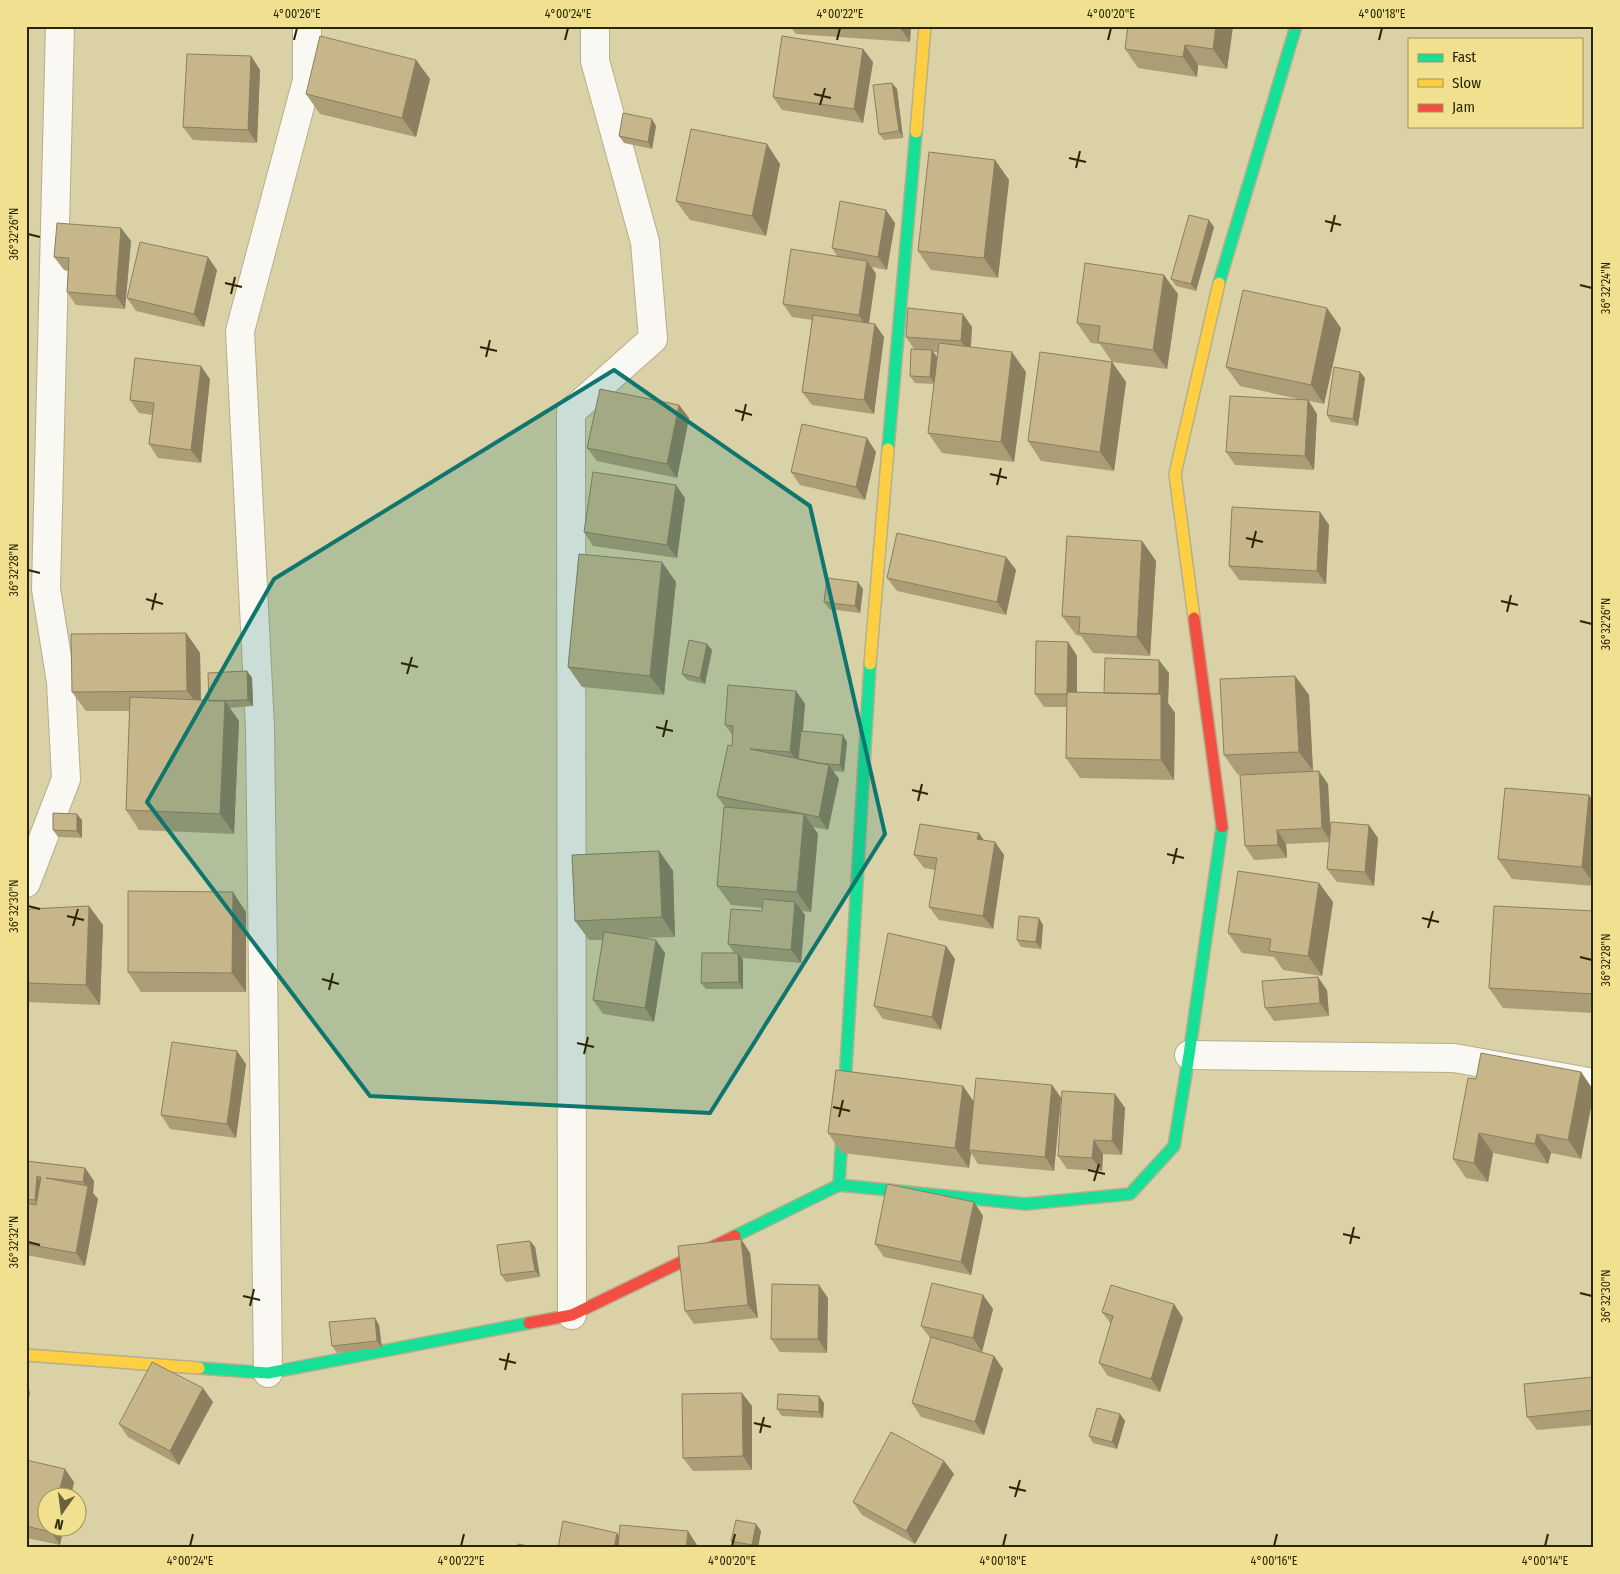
<svg xmlns="http://www.w3.org/2000/svg" width="1620" height="1574" viewBox="0 0 1620 1574" font-family="'Fira Sans Condensed',sans-serif">
<style>
.lines{fill:none;stroke-linecap:round;stroke-linejoin:round}
.street-casing{stroke:#b5af8c;stroke-width:30}
.fast-casing{stroke:#b5af8c;stroke-width:14}
.slow-casing{stroke:#b5af8c;stroke-width:14}
.jam-casing{stroke:#b5af8c;stroke-width:14}
.street{stroke:#f9f8f2;stroke-width:28}
.fast{stroke:#16e098;stroke-width:11}
.slow{stroke:#ffcf43;stroke-width:11}
.jam{stroke:#f24e42;stroke-width:11}
.wall{fill:#ab9d76;fill-rule:evenodd}
.shaded-wall{fill:#8b7f60}
.building{fill:#c7b689;stroke:#8b7f60}
.marked{fill:#0f766e;fill-opacity:0.2;stroke:#0f766e;stroke-width:4;stroke-linejoin:round}
.ticks{fill:none;stroke:#2b2503;stroke-width:2}
.neatline{fill:none;stroke:#2b2503;stroke-width:2}
.ticks-label{font-size:12px;text-anchor:middle;fill:#2b2503}
</style>
<rect width="100%" height="100%" fill="#dad1a6"/>
<g class="lines">
<g class="street-casing">
<path id="street" d="M26,883L66,779L61,682L46,589L60,26
M1189,1055L1454,1058L1594,1083
M572,1315L571,412L653,339L645,242L595,61V26
M268,1373L260,727L240,331L307,80V26"/>
</g>
<g class="fast-casing">
<path id="fast" d="M1219,283L1296,26
M888,449L916,132
M839,1185L1025,1204L1130,1194L1174,1146L1189,1055L1222,827
M735,1236L839,1185L870,664
M199,1368L268,1373L529,1323"/>
</g>
<g class="slow-casing">
<path id="slow" d="M916,132L925,26
M1194,618L1175,474L1219,283
M870,664L888,449
M26,1355L199,1368"/>
</g>
<g class="jam-casing">
<path id="jam" d="M1194,618L1222,827
M529,1323L572,1315L735,1236"/>
</g>
<use href="#street" class="street"/>
<use href="#fast" class="fast"/>
<use href="#slow" class="slow"/>
<use href="#jam" class="jam"/>
</g>
<path class="wall" d="M790,26H911L910,42L796,34Z
M1128,26H1233L1227,69L1198,65L1197,77L1138,68L1125,49Z
M863,49L873,62L863,123L782,110L773,97Z
M251,56L260,70L257,143L193,140L183,127Z
M416,60L430,79L416,137L320,114L306,94Z
M897,89L903,138L884,140L879,134Z
M656,126L652,149L624,143L619,136Z
M995,160L1009,180L998,278L931,270L918,251Z
M780,164L766,236L690,220L676,201Z
M895,223L887,270L872,267L876,274L869,323L875,324L884,337L874,414L812,405L802,392L812,320L792,317L783,304L837,256L832,248Z
M1214,227L1196,291L1176,286L1171,279Z
M121,228L131,241L125,309L76,305L67,292L68,271L64,270L54,257Z
M217,270L204,327L136,311L127,298Z
M1178,294L1167,369L1112,362L1100,344L1091,343L1077,323Z
M972,327L971,347L1026,372L1014,462L942,453L928,433L934,384L915,383L910,376L914,349L906,337ZM933,352H938L936,367L937,357Z
M1341,328L1324,404L1309,401L1317,414L1314,470L1235,465L1226,452L1303,400L1240,386L1226,367Z
M1112,362L1126,382L1114,471L1041,461L1028,441Z
M1360,372L1365,378L1358,426L1331,422L1327,415Z
M210,379L201,463L158,458L149,444L152,415L139,413L130,400Z
M679,405L689,418L677,478L597,461L587,448Z
M876,452L865,500L800,485L791,472Z
M685,498L677,558L593,546L584,532Z
M1320,512L1329,525L1326,584L1239,580L1229,566Z
M1142,541L1156,561L1150,656L1093,653L1081,636L1076,635L1062,616Z
M1006,557L1016,570L1006,615L897,591L887,578Z
M676,582L664,695L582,687L568,667Z
M863,589L860,613L829,609L824,602Z
M186,633L200,653L201,700L209,701L247,671L252,678L253,706L229,708L239,721L234,834L139,830L126,810L130,711H86L72,692Z
M1068,642L1077,656V692L1104,693L1169,673L1168,703L1175,713L1174,780L1080,778L1066,758L1067,707H1044L1035,694Z
M712,650L705,684L687,680L682,674Z
M1295,676L1309,695L1313,771L1328,784L1330,830L1378,838L1374,886L1337,882L1327,869L1330,842L1286,844L1287,858L1254,860L1245,846L1246,774L1238,775L1224,755Z
M796,691L805,704L803,731L847,742L844,772L833,771L839,779L828,830L813,827L818,834L811,912L802,911L805,915L801,963L742,958L743,960V989H706L701,983L734,953L728,944L762,911V908L731,905L717,886L725,807L717,796L732,746L733,736L725,725Z
M1594,803V886L1512,879L1498,859Z
M82,820V838L58,837L53,830Z
M984,840L995,842L1004,855L993,929L939,920L929,907L935,870L924,868L914,855Z
M659,851L673,871L675,937L645,938L665,953L654,1022L603,1014L593,1000L603,940H589L575,921Z
M1319,883L1333,902L1322,976L1283,970L1274,957L1242,953L1228,933Z
M1594,911V1013L1503,1008L1489,988Z
M246,912V992H141L128,972Z
M26,913L103,925L100,1005L26,1002Z
M1043,925L1041,949L1021,947L1017,940Z
M955,959L941,1030L883,1019L874,1006Z
M1327,990L1329,1016L1274,1021L1265,1008Z
M246,1064L236,1138L170,1129L161,1115Z
M1581,1072L1594,1091L1581,1159L1551,1153L1548,1164L1493,1153L1488,1182L1466,1178L1453,1159L1476,1079Z
M1052,1085L1061,1098L1054,1171L978,1164L971,1153L969,1168L842,1153L828,1133L963,1086L973,1101Z
M1115,1094L1125,1108L1122,1155L1103,1154L1102,1171L1067,1169L1058,1156Z
M26,1161L85,1168L94,1181L93,1193L98,1199L85,1266L26,1255Z
M974,1202L983,1216L971,1275L884,1257L875,1244Z
M741,1239L750,1253L758,1318L694,1324L685,1311Z
M530,1241L535,1247L540,1277L506,1282L501,1275Z
M983,1295L993,1309L982,1352L963,1347L994,1356L1003,1369L984,1435L921,1417L912,1403L931,1339L921,1326Z
M828,1298L827,1353L780,1352L771,1339Z
M1174,1304L1183,1318L1160,1392L1108,1376L1099,1363L1111,1324L1102,1312Z
M375,1318L379,1325L382,1348L337,1353L332,1346Z
M1594,1377V1425L1537,1430L1527,1417Z
M213,1402L179,1465L128,1437L119,1424Z
M824,1403L823,1418L782,1416L777,1409Z
M752,1406V1470L693,1471L683,1458Z
M1120,1414L1125,1421L1117,1449L1093,1443L1089,1436Z
M26,1460L74,1482L60,1545L26,1538Z
M944,1461L954,1474L915,1544L862,1515L853,1502Z
M756,1524L761,1531L758,1548H736L731,1541Z"/>
<path class="shaded-wall" d="M899,26H911L910,42Z
M1216,26H1233L1227,69L1213,49Z
M1185,45L1198,65L1197,77L1183,57Z
M863,49L873,62L863,123L854,109Z
M251,56L260,70L257,143L248,130Z
M416,60L430,79L416,137L402,118Z
M892,83L897,89L903,138L899,131Z
M652,119L656,126L652,149L648,142Z
M767,144L780,164L766,236L752,216Z
M995,160L1009,180L998,278L984,258Z
M886,210L895,223L887,270L878,257Z
M1209,220L1214,227L1196,291L1191,284Z
M121,228L131,241L125,309L116,296Z
M208,257L217,270L204,327L194,314Z
M867,261L876,274L868,329L859,315Z
M1164,275L1178,294L1167,369L1153,350Z
M1327,308L1341,328L1324,404L1311,385Z
M963,314L972,327L970,355L961,341Z
M875,324L884,337L874,414L864,400Z
M932,350L937,357L935,384L930,377Z
M1012,352L1026,372L1014,462L1001,442Z
M1112,362L1126,382L1114,471L1100,452Z
M201,366L210,379L201,463L191,450Z
M1360,372L1365,378L1358,426L1353,419Z
M1308,400L1317,414L1314,470L1305,456Z
M679,405L689,418L677,478L667,464Z
M867,438L876,452L865,500L856,487Z
M676,485L685,498L677,558L667,545Z
M1320,512L1329,525L1326,584L1317,571Z
M1142,541L1156,561L1150,656L1137,637Z
M1006,557L1016,570L1006,615L997,602Z
M662,562L676,582L664,695L650,676Z
M858,582L863,589L860,613L855,606Z
M186,633L200,653L201,710L187,691Z
M1068,642L1077,656V707L1067,694Z
M707,644L712,650L705,684L700,678Z
M1159,660L1169,673L1168,703L1175,713L1174,780L1161,760L1159,697Z
M247,671L252,678L253,706L248,700Z
M1295,676L1309,695L1313,771L1299,752Z
M796,691L805,704L800,765L790,752Z
M225,701L239,721L234,834L220,814Z
M843,735L847,742L844,772L840,765Z
M829,765L839,779L828,830L819,817Z
M1319,771L1328,784L1331,842L1322,828Z
M1589,795L1594,803V884L1582,867Z
M77,814L82,820V838L77,831Z
M804,814L818,834L811,912L797,892Z
M1369,825L1378,838L1374,886L1365,872Z
M1277,830L1286,844L1287,858L1278,845Z
M979,833L988,846L977,839Z
M995,842L1004,855L993,929L983,916Z
M659,851L673,871L675,937L662,917Z
M1319,883L1333,902L1322,976L1308,956Z
M233,892L246,912V992L232,973Z
M795,902L805,915L801,963L791,950Z
M89,906L103,925L100,1005L86,985Z
M1039,918L1043,925L1041,949L1036,942Z
M656,940L665,953L654,1022L645,1008Z
M946,946L955,959L941,1030L932,1017Z
M738,953L743,960V989L739,982Z
M1318,977L1327,990L1329,1016L1320,1003Z
M237,1051L246,1064L236,1138L227,1124Z
M1581,1072L1594,1091L1581,1159L1568,1140Z
M1052,1085L1061,1098L1054,1171L1045,1157Z
M963,1086L976,1105L969,1150L971,1153L969,1168L955,1148Z
M1115,1094L1125,1108L1122,1155L1112,1141Z
M1479,1133L1493,1153L1488,1182L1474,1163Z
M1537,1134L1551,1153L1548,1164L1535,1144Z
M1094,1140L1103,1154L1102,1171L1092,1158Z
M85,1168L94,1181L93,1193L98,1199L85,1266L76,1253L88,1188L83,1182Z
M37,1176L47,1190L44,1213L35,1200Z
M974,1202L983,1216L971,1275L961,1262Z
M741,1239L750,1253L758,1318L748,1305Z
M530,1241L535,1247L540,1277L535,1271Z
M819,1285L828,1298L827,1353L818,1339Z
M983,1295L993,1309L982,1352L973,1338Z
M1174,1304L1183,1318L1160,1392L1151,1379Z
M375,1318L379,1325L382,1348L377,1341Z
M994,1356L1003,1369L984,1435L975,1422Z
M26,1386L30,1392L26,1412Z
M203,1388L213,1402L179,1465L170,1451Z
M742,1393L752,1406V1470L743,1456Z
M819,1396L824,1403L823,1418L819,1412Z
M1120,1414L1125,1421L1117,1449L1112,1442Z
M944,1461L954,1474L915,1544L906,1531Z
M65,1469L74,1482L71,1496H58Z
M756,1524L761,1531L758,1548H754L752,1545Z
M52,1526H64L60,1545L51,1532Z
M688,1531L697,1545V1548H686Z
M617,1533L626,1546V1548H614Z"/>
<path class="building" d="M1128,26H1216L1213,49L1185,45L1183,57L1125,49Z
M320,36L416,60L402,118L306,94Z
M782,36L863,49L854,109L773,97Z
M187,54L251,56L248,130L183,127Z
M892,83L899,131L879,134L873,85Z
M623,113L652,119L648,142L619,136Z
M691,129L767,144L752,216L676,201Z
M929,152L995,160L984,258L918,251Z
M840,201L886,210L878,257L832,248Z
M1189,215L1209,220L1191,284L1171,279Z
M57,223L121,228L116,296L67,292L69,258L54,257Z
M140,242L208,257L194,314L127,298Z
M791,249L867,261L859,315L783,304Z
M1085,263L1164,275L1153,350L1098,342L1100,326L1077,323Z
M1243,290L1327,308L1311,385L1226,367Z
M908,308L963,314L961,341L906,337Z
M813,315L875,324L864,400L802,392Z
M939,343L1012,352L1001,442L928,433Z
M911,349L932,350L930,377L910,376Z
M1040,352L1112,362L1100,452L1028,441Z
M135,358L201,366L191,450L149,444L154,403L130,400Z
M1334,367L1360,372L1353,419L1327,415Z
M600,389L679,405L667,464L587,448Z
M1230,396L1308,400L1305,456L1226,452Z
M802,424L867,438L856,487L791,472Z
M593,472L676,485L667,545L584,532Z
M1232,507L1320,512L1317,571L1229,566Z
M897,533L1006,557L997,602L887,578Z
M1067,536L1142,541L1137,637L1079,633L1080,617L1062,616Z
M579,554L662,562L650,676L568,667Z
M827,578L858,582L855,606L824,602Z
M186,633L187,691L72,692L71,634Z
M689,640L707,644L700,678L682,674Z
M1036,641L1068,642L1067,694H1035Z
M1105,658L1159,660V694L1104,693Z
M247,671L248,700L209,701L208,673Z
M1295,676L1299,752L1224,755L1220,679Z
M728,685L796,691L790,752L750,749L829,765L819,817L717,796L728,745L732,746L733,726L725,725Z
M1067,692L1161,694V760L1066,758Z
M130,697L225,701L220,814L126,810Z
M801,731L843,735L840,765L817,763L798,759Z
M1319,771L1322,828L1277,830L1278,845L1245,846L1240,775Z
M1505,788L1589,795L1582,867L1498,859Z
M724,807L804,814L797,892L717,886Z
M53,813L77,814V831L53,830Z
M1331,822L1369,825L1365,872L1327,869Z
M920,824L979,833L977,839L995,842L983,916L929,907L937,858L914,855Z
M659,851L662,917L575,921L572,855Z
M1238,871L1319,883L1308,956L1269,951L1271,939L1228,933Z
M128,891L233,892L232,973L128,972Z
M763,899L795,902L791,950L728,944L731,909L762,911Z
M89,906L86,985L26,983V913L30,909Z
M1494,906L1594,911V994L1489,988Z
M1019,916L1039,918L1036,942L1017,940Z
M604,932L656,940L645,1008L593,1000Z
M888,933L946,946L932,1017L874,1006Z
M702,953H738L739,982L701,983Z
M1318,977L1320,1003L1265,1008L1262,981Z
M172,1042L237,1051L227,1124L161,1115Z
M1481,1053L1581,1072L1568,1140L1537,1134L1535,1144L1479,1133L1474,1163L1453,1159L1468,1078L1476,1079Z
M836,1070L963,1086L955,1148L828,1133Z
M976,1078L1052,1085L1045,1157L969,1150Z
M1062,1091L1115,1094L1112,1141L1094,1140L1092,1158L1058,1156Z
M26,1161L85,1168L83,1182L46,1178L88,1186L76,1253L26,1244V1203L36,1205L41,1177L37,1176L35,1200L26,1199Z
M887,1184L974,1202L961,1262L875,1244Z
M741,1239L748,1305L685,1311L678,1246Z
M530,1241L535,1271L501,1275L497,1245Z
M932,1283L983,1295L973,1338L921,1326Z
M772,1284L819,1285L818,1339H771Z
M1111,1285L1174,1304L1151,1379L1099,1363L1113,1316L1102,1312Z
M375,1318L377,1341L332,1346L329,1322Z
M931,1337L994,1356L975,1422L912,1403Z
M152,1362L203,1388L170,1451L119,1424Z
M1594,1377V1410L1527,1417L1524,1384Z
M742,1393L743,1456L683,1458L682,1394Z
M778,1394L819,1396V1412L777,1409Z
M1097,1408L1120,1414L1112,1442L1089,1436Z
M891,1432L944,1461L906,1531L853,1502Z
M26,1460L65,1469L58,1496H48V1526H52L51,1532L26,1526Z
M736,1520L756,1524L752,1545L731,1541Z
M563,1521L617,1533L614,1548H558Z
M620,1525L688,1531L686,1548H618Z
M518,1544L538,1548H517Z"/>
<path class="marked" d="M614,370L810,506L885,834L710,1113L370,1096L147,802L274,579Z"/>
<path class="ticks" d="M294,40L297,28M565,40L568,28M837,40L840,28M1108,40L1111,28M1379,40L1382,28M814,94L831,98M820,105L825,88M1069,158L1086,162M1076,168L1080,151M1325,221L1341,225M1331,232L1335,215M28,234L40,237M225,283L242,287M1580,285L1592,288M231,294L235,277M480,347L497,351M486,357L490,340M735,410L752,415M742,421L746,404M990,474L1007,478M997,485L1001,468M1246,538L1263,542M1252,548L1256,531M28,570L40,573M146,599L163,604M1501,601L1518,605M152,610L156,593M1507,612L1511,595M1580,621L1592,624M401,663L418,667M407,674L412,657M656,727L673,731M663,737L667,720M912,790L928,794M918,801L922,784M1167,854L1184,858M1173,864L1177,848M28,906L40,909M67,916L84,920M1422,918L1439,922M73,926L78,909M1428,928L1433,911M1580,957L1592,960M322,979L339,984M329,990L333,973M577,1043L594,1047M584,1054L588,1037M833,1107L850,1111M839,1117L843,1100M1088,1170L1105,1174M1094,1181L1099,1164M1343,1234L1360,1238M28,1242L40,1245M1350,1244L1354,1227M1580,1293L1592,1296M243,1296L260,1300M250,1306L254,1289M499,1359L516,1363M505,1370L509,1353M754,1423L771,1427M760,1433L764,1417M1009,1487L1026,1491M1015,1497L1020,1480M190,1546L193,1534M461,1546L464,1534M732,1546L735,1534M1003,1546L1006,1534M1274,1546L1277,1534M1545,1546L1548,1534"/>
<rect width="1620" height="1574" fill="none" stroke="#f0e090" stroke-width="55"/>
<rect x="1408" y="38" width="175" height="90" fill="#f0e090" stroke="#a19558"/>
<rect x="1418" y="54" width="25" height="8" fill="#16e098" stroke="#a19558"/>
<text x="1452" y="62" font-size="15" fill="#2b2503">Fast</text>
<rect x="1418" y="79" width="25" height="8" fill="#ffcf43" stroke="#a19558"/>
<text x="1452" y="88" font-size="15" fill="#2b2503">Slow</text>
<rect x="1418" y="104" width="25" height="8" fill="#f24e42" stroke="#a19558"/>
<text x="1452" y="112" font-size="15" fill="#2b2503">Jam</text>
<g transform="translate(62 1512) rotate(194)"><circle r="24" fill="#f0e090" stroke="#a19558"/>
<path d="M0-4L9 19L0 12L-9 19Z" fill="#68613c"/>
<text y="-8" font-size="14" font-weight="bold" text-anchor="middle" fill="#2b2503">N</text>
</g>
<rect x="28" y="28" width="1564" height="1518" class="neatline"/>
<g class="ticks-label">
<text x="297" y="18">4°00'26"E</text>
<text x="568" y="18">4°00'24"E</text>
<text x="840" y="18">4°00'22"E</text>
<text x="1111" y="18">4°00'20"E</text>
<text x="1382" y="18">4°00'18"E</text>
<text transform="translate(14 234) rotate(-90)" y="4">36°32'26"N</text>
<text transform="translate(1606 288) rotate(-90)" y="4">36°32'24"N</text>
<text transform="translate(14 570) rotate(-90)" y="4">36°32'28"N</text>
<text transform="translate(1606 624) rotate(-90)" y="4">36°32'26"N</text>
<text transform="translate(14 906) rotate(-90)" y="4">36°32'30"N</text>
<text transform="translate(1606 960) rotate(-90)" y="4">36°32'28"N</text>
<text transform="translate(14 1242) rotate(-90)" y="4">36°32'32"N</text>
<text transform="translate(1606 1296) rotate(-90)" y="4">36°32'30"N</text>
<text x="190" y="1565">4°00'24"E</text>
<text x="461" y="1565">4°00'22"E</text>
<text x="732" y="1565">4°00'20"E</text>
<text x="1003" y="1565">4°00'18"E</text>
<text x="1274" y="1565">4°00'16"E</text>
<text x="1545" y="1565">4°00'14"E</text>
</g>
</svg>
